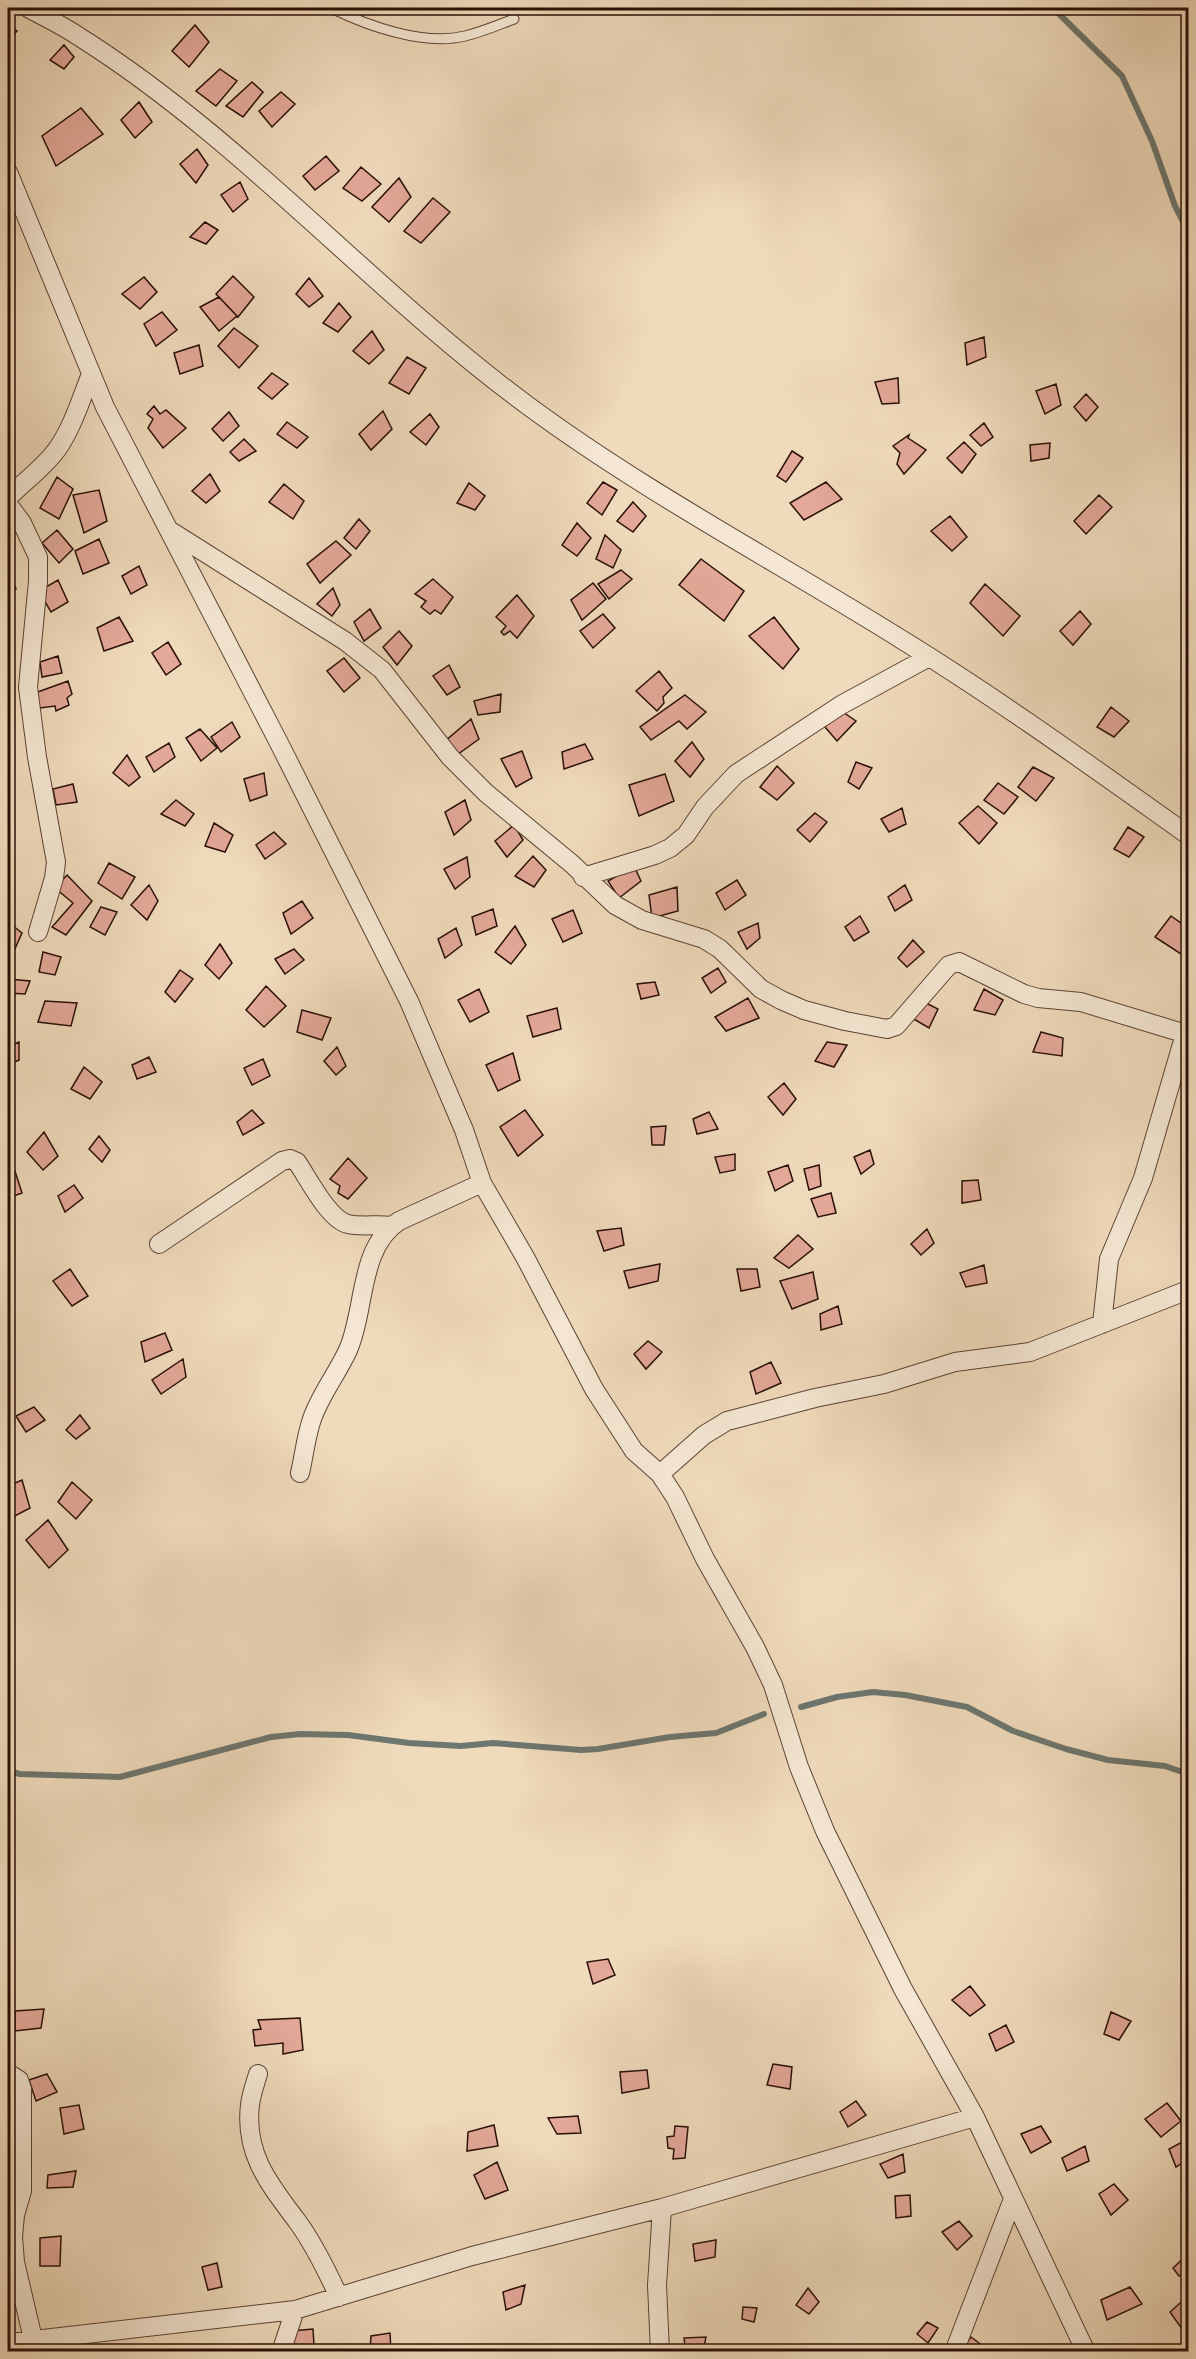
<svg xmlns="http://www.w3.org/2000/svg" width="1196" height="2359" viewBox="0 0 1196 2359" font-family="'IM FELL French Canon',serif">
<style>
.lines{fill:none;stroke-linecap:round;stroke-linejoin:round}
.stream{stroke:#6d766f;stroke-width:6}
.building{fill:#e3a898;stroke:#2a0f06;stroke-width:1.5}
.lane-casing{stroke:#5b4233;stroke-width:11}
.street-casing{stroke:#5b4233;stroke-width:20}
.lane{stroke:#f5e7d3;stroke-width:9}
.street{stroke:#f5e7d3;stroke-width:18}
</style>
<rect width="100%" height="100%" fill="#efdabb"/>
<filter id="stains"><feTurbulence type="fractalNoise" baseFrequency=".00333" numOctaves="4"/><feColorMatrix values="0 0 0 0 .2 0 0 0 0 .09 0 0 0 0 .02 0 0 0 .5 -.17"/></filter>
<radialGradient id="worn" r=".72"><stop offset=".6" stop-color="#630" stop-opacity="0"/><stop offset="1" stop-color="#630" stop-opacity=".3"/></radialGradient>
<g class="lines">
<path class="stream" d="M1053,8L1122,76L1152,141L1175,206L1188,231
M801,1707L837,1697L873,1692L905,1695L967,1707L1013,1731L1066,1749L1108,1760L1165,1766L1188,1774
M8,1771L20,1774L120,1777L271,1737L300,1734L348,1735L409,1743L461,1746L493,1743L581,1750L598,1749L670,1737L716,1733L764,1714"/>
</g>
<path class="building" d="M195,25L209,42L189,67L172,51Z
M8,26L17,31L8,41Z
M64,45L74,57L64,69L50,60Z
M220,69L237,81L216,106L196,91Z
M252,82L263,92L243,117L226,106Z
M281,92L295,104L272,127L259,111Z
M139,102L152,122L135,138L121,120Z
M81,108L103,134L56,166L42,136Z
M197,149L208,165L196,183L180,164Z
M326,156L339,171L315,190L303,176Z
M361,167L381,184L362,201L343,188Z
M399,178L411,197L389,222L372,207Z
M240,182L248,199L233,212L221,195Z
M433,198L450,212L421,243L404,231Z
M205,222L218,230L206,244L190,237Z
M233,276L254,297L238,317L216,294Z
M144,277L157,292L140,309L122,294Z
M309,278L323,296L309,307L296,294Z
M219,297L237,316L219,331L200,307Z
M339,303L351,317L338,332L323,323Z
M162,312L177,330L156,346L144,324Z
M234,328L258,346L239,368L218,346Z
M372,331L384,350L369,364L353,351Z
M984,337L986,357L967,365L965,343Z
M199,345L203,366L180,374L174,353Z
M407,357L426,368L409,394L389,383Z
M272,373L288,384L272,399L258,388Z
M898,378L899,403L882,404L875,382Z
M1056,384L1061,405L1045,414L1036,391Z
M1086,394L1098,407L1086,421L1074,407Z
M154,406L160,414L166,410L186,428L163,448L148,428L153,419L147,414Z
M383,411L392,429L371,450L359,434Z
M229,412L239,426L223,441L212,429Z
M430,414L439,427L426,445L410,432Z
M287,422L308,437L297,448L277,434Z
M984,423L993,437L981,446L970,435Z
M909,435L908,438L926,450L904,474L897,464L900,453L893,446Z
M244,439L256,451L239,461L230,452Z
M964,442L976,454L962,473L947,458Z
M1050,443L1049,458L1031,461L1030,445Z
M792,451L803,458L786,482L777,476Z
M210,474L220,491L206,503L192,491Z
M57,477L73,489L59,519L40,508Z
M603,482L617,490L602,515L587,503Z
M826,482L842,499L804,520L790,503Z
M469,483L485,496L475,510L457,503Z
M284,484L304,501L293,519L269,502Z
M99,490L107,521L84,533L73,495Z
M1099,495L1112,507L1086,534L1074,521Z
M633,502L646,516L633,532L617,521Z
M950,516L967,537L952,551L931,531Z
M359,519L370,531L356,549L344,538Z
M577,523L591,538L577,556L562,545Z
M57,530L73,549L59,563L42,543Z
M605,535L621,550L613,568L596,559Z
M99,539L109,563L83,574L75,551Z
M336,541L351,555L320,583L307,564Z
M701,559L744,591L724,621L679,585Z
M139,566L147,585L131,594L122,576Z
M8,567L16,589L8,594Z
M621,570L632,579L609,599L598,584Z
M433,579L453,597L441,614L435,610L430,614L421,607L426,601L415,594Z
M58,580L68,602L51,612L39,591Z
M593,583L606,599L582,620L571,600Z
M985,584L1020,616L1003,636L970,603Z
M333,588L340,605L332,616L317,604Z
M517,595L534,616L517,638L510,631L504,635L501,632L506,626L496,617Z
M370,609L381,628L364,641L354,622Z
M1080,611L1091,624L1073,645L1060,631Z
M603,614L615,628L593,648L580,631Z
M119,617L133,641L104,651L97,628Z
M774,617L799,649L783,669L749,636Z
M399,631L412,646L397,665L383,647Z
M168,642L181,664L166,675L152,653Z
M58,656L62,673L42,677L40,662Z
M344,658L360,678L344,692L327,671Z
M449,665L460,687L447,695L433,676Z
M659,671L672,688L663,697L664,703L657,711L636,691Z
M68,681L72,694L67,698L69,705L56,711L55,706L40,708L35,693Z
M501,694L500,712L478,715L474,701Z
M685,695L706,712L687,729L679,721L651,740L640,727Z
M1111,707L1129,721L1114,737L1097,727Z
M840,710L856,721L837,741L825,727Z
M471,719L479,739L454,757L444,742Z
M232,722L240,737L221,752L211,737Z
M200,729L217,748L201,761L186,738Z
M692,742L704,759L690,777L675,761Z
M169,743L175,757L154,772L146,757Z
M585,744L593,759L564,769L562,752Z
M522,751L532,778L516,787L501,759Z
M127,755L140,777L129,786L113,773Z
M856,762L872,768L859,789L848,782Z
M777,766L794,783L777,800L760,787Z
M1033,767L1054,778L1036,801L1018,787Z
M264,773L267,795L250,801L244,779Z
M665,774L674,801L639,816L629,785Z
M998,783L1018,797L1004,814L984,800Z
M73,784L77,802L56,805L53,789Z
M176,800L194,814L185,826L161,814Z
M465,800L471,820L454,835L445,812Z
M978,806L997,823L979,844L959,823Z
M902,808L906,824L889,832L881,819Z
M815,813L827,822L810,842L797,830Z
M214,823L233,835L225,852L205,846Z
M514,825L523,840L507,857L495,841Z
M1128,827L1144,837L1129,857L1114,849Z
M274,832L286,844L265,859L256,845Z
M533,856L546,870L534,887L515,876Z
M467,857L470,877L455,889L444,869Z
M109,863L135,877L122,899L98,883Z
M634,866L641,881L619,898L608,881Z
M67,875L92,901L66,935L52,927L73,903L55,888Z
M737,880L746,895L725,910L716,893Z
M149,885L158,901L147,920L131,905Z
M905,885L912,900L895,911L888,897Z
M677,887L678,911L652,918L649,895Z
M302,901L313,918L291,934L283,913Z
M101,907L117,912L105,935L90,927Z
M493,909L497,926L476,935L472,917Z
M573,910L582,933L563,942L552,919Z
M860,916L869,932L854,941L845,927Z
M1171,916L1188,928V945L1181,954L1155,937Z
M8,922L22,933L9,962H8Z
M758,923L760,938L747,949L738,932Z
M515,926L526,945L511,964L495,952Z
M456,928L462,945L445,958L438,939Z
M913,940L924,952L907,967L898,958Z
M220,944L232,963L219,979L205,965Z
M294,949L304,960L285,974L275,959Z
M43,952L61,957L55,975L39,972Z
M718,968L726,982L711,993L702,978Z
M180,970L193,979L175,1002L165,992Z
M8,979L30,981L25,994L8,993Z
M655,982L659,995L641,999L637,984Z
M266,986L286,1006L264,1027L246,1010Z
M479,989L489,1012L470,1022L458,1000Z
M984,989L1003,1000L995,1015L974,1010Z
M748,998L759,1018L726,1031L715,1017Z
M45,1001L77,1003L71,1026L38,1022Z
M924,1002L938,1009L929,1028L912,1018Z
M8,1008H13V1035L8,1033Z
M557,1008L561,1029L533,1037L527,1016Z
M302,1010L331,1018L322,1040L297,1032Z
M1041,1032L1063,1038L1062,1056L1033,1052Z
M19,1042V1060L8,1065V1046Z
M827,1042L847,1045L834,1067L815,1061Z
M337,1047L346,1066L336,1075L324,1061Z
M513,1053L520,1080L498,1091L486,1065Z
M149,1057L156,1072L137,1079L132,1065Z
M263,1059L270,1076L252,1085L244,1068Z
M84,1067L102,1082L90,1099L71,1089Z
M784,1083L796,1099L783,1115L768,1097Z
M252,1110L264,1123L243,1135L237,1122Z
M525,1110L543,1135L518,1156L500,1127Z
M709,1112L718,1129L697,1134L693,1119Z
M666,1126L664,1145H652L651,1127Z
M44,1132L58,1156L43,1170L27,1152Z
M99,1136L110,1150L102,1162L89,1149Z
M870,1150L874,1164L861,1174L854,1157Z
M735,1154V1170L720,1173L715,1157Z
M348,1158L367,1178L348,1199L338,1193L340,1186L330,1179Z
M788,1165L793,1181L775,1191L768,1172Z
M819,1165L821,1186L809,1190L804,1169Z
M14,1168L22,1193L8,1198V1171Z
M978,1180L981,1200L962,1203V1181Z
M74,1185L83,1198L65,1212L58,1196Z
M831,1193L836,1213L818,1217L811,1199Z
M621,1228L624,1245L604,1251L597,1231Z
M927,1229L934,1243L921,1255L911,1244Z
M798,1235L813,1249L789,1268L774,1258Z
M660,1264L658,1281L629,1288L624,1271Z
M984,1265L987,1283L966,1287L960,1273Z
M70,1269L88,1296L72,1306L53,1281Z
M737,1269H757L760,1287L741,1291Z
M813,1272L818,1299L792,1309L780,1281Z
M838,1306L842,1324L821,1330L820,1314Z
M165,1333L172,1350L145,1362L141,1342Z
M648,1341L662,1352L646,1369L634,1354Z
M183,1359L186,1377L161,1394L152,1380Z
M771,1362L781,1383L756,1394L750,1372Z
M34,1407L45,1420L26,1432L16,1416Z
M80,1415L90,1428L76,1439L66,1430Z
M22,1480L30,1508L11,1518L8,1504V1486Z
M72,1482L92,1500L76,1519L58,1502Z
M48,1520L68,1550L49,1568L26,1540Z
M608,1959L615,1975L593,1984L587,1962Z
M970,1986L985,2005L970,2016L952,2000Z
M44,2009L41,2028L15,2031V2011Z
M1111,2012L1131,2021L1119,2040L1104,2034Z
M300,2018L303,2050L283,2054V2043L255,2046L253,2030L261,2029L258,2020Z
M1006,2025L1014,2042L996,2051L989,2034Z
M773,2064L792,2067L790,2089L767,2085Z
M647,2070L649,2088L622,2093L620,2072Z
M47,2074L57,2092L36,2101L29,2080Z
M856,2101L866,2115L848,2127L840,2112Z
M1167,2103L1181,2121L1161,2137L1145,2119Z
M79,2105L84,2129L64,2134L60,2108Z
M578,2116L581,2133L557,2134L548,2118Z
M494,2125L498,2146L467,2151L468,2132Z
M675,2126L688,2127L685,2158L673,2159L674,2149L668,2148L667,2137L674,2136Z
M1041,2126L1051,2142L1031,2153L1021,2134Z
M1186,2140L1188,2159L1176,2167L1169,2149Z
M1085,2146L1089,2161L1067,2171L1062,2158Z
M903,2154L905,2172L888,2178L880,2164Z
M497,2162L508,2190L485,2199L474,2175Z
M76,2171L73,2187L47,2188L48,2175Z
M1114,2184L1128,2200L1111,2215L1099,2194Z
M910,2195L911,2216L896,2218L895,2196Z
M959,2221L972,2236L957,2250L942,2232Z
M61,2236L60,2266H40V2238Z
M716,2240L715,2257L695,2261L693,2244Z
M1187,2255L1188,2271L1179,2276L1173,2268Z
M217,2263L222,2287L208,2290L202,2267Z
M525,2285L521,2304L506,2310L503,2292Z
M1130,2287L1142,2304L1107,2320L1101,2300Z
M808,2288L819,2302L809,2314L796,2305Z
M1188,2296V2330L1185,2333L1170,2312Z
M743,2307L757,2308L754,2322L742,2319Z
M927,2322L938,2328L928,2343L917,2334Z
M313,2329L314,2346L295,2351L291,2331Z
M390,2333L391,2352L370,2351L371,2336Z
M706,2337L703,2352H686L684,2338Z
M971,2337L987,2349L984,2352L960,2351Z"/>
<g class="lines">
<g class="lane-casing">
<path id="lane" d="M331,8C368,26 423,46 465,36C482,32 498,25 514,19"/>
</g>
<g class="street-casing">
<path id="street" d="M28,8C44,17 62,25 78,36C242,139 371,290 527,405C646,493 778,562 904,641C1001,701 1095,769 1188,835
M8,172L105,407L279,743L409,1001L464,1130L482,1183L525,1257L594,1389L634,1451L660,1474L675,1497L705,1559L755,1647L773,1685L799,1767L825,1831L903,1989L975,2117L1086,2352
M8,498C24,481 44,468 58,448C73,426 81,399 91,374
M8,504L22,523L38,557V581L28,687L37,757L56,862L54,878L38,932
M169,530L345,641L382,670L450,757L486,793L572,864L615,905L642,920L704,939L720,949L761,989L781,1000L804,1010L845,1021L887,1029L896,1026L949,965L959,962L1024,994L1038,998L1081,1002L1186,1034
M583,877L655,855L670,848L686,835L705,807L736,774L841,705L929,657
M159,1244L282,1161L290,1159L297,1162C308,1178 329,1220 348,1224C361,1227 377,1224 391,1226
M1102,1324L1109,1259L1143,1178L1182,1044L1188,1029
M300,1473C304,1456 306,1436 312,1419C320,1395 337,1374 348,1350C366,1310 358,1248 399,1221L482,1183
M660,1474L704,1435L727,1421L815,1398L884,1384L955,1362L1030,1352L1188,1290
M8,2073L19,2080L22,2089V2191L15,2215L13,2237L15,2262L33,2339
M258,2074C255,2084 251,2095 250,2105C244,2154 270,2185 297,2221C314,2244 327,2271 339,2297
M8,2343L295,2310L472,2256L662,2208L975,2117
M281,2352L295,2310
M660,2352L657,2285L662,2208
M954,2352L1013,2199"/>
</g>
<use href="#lane" class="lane"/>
<use href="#street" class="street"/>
</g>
<rect width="1196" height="2359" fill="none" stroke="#efdabb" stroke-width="30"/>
<rect x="9" y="9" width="1178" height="2341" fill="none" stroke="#2a0f06" stroke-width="3"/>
<rect x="15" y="15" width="1166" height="2329" fill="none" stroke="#2a0f06" stroke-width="1.5"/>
<rect width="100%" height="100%" filter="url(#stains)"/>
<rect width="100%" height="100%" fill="url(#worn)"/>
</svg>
